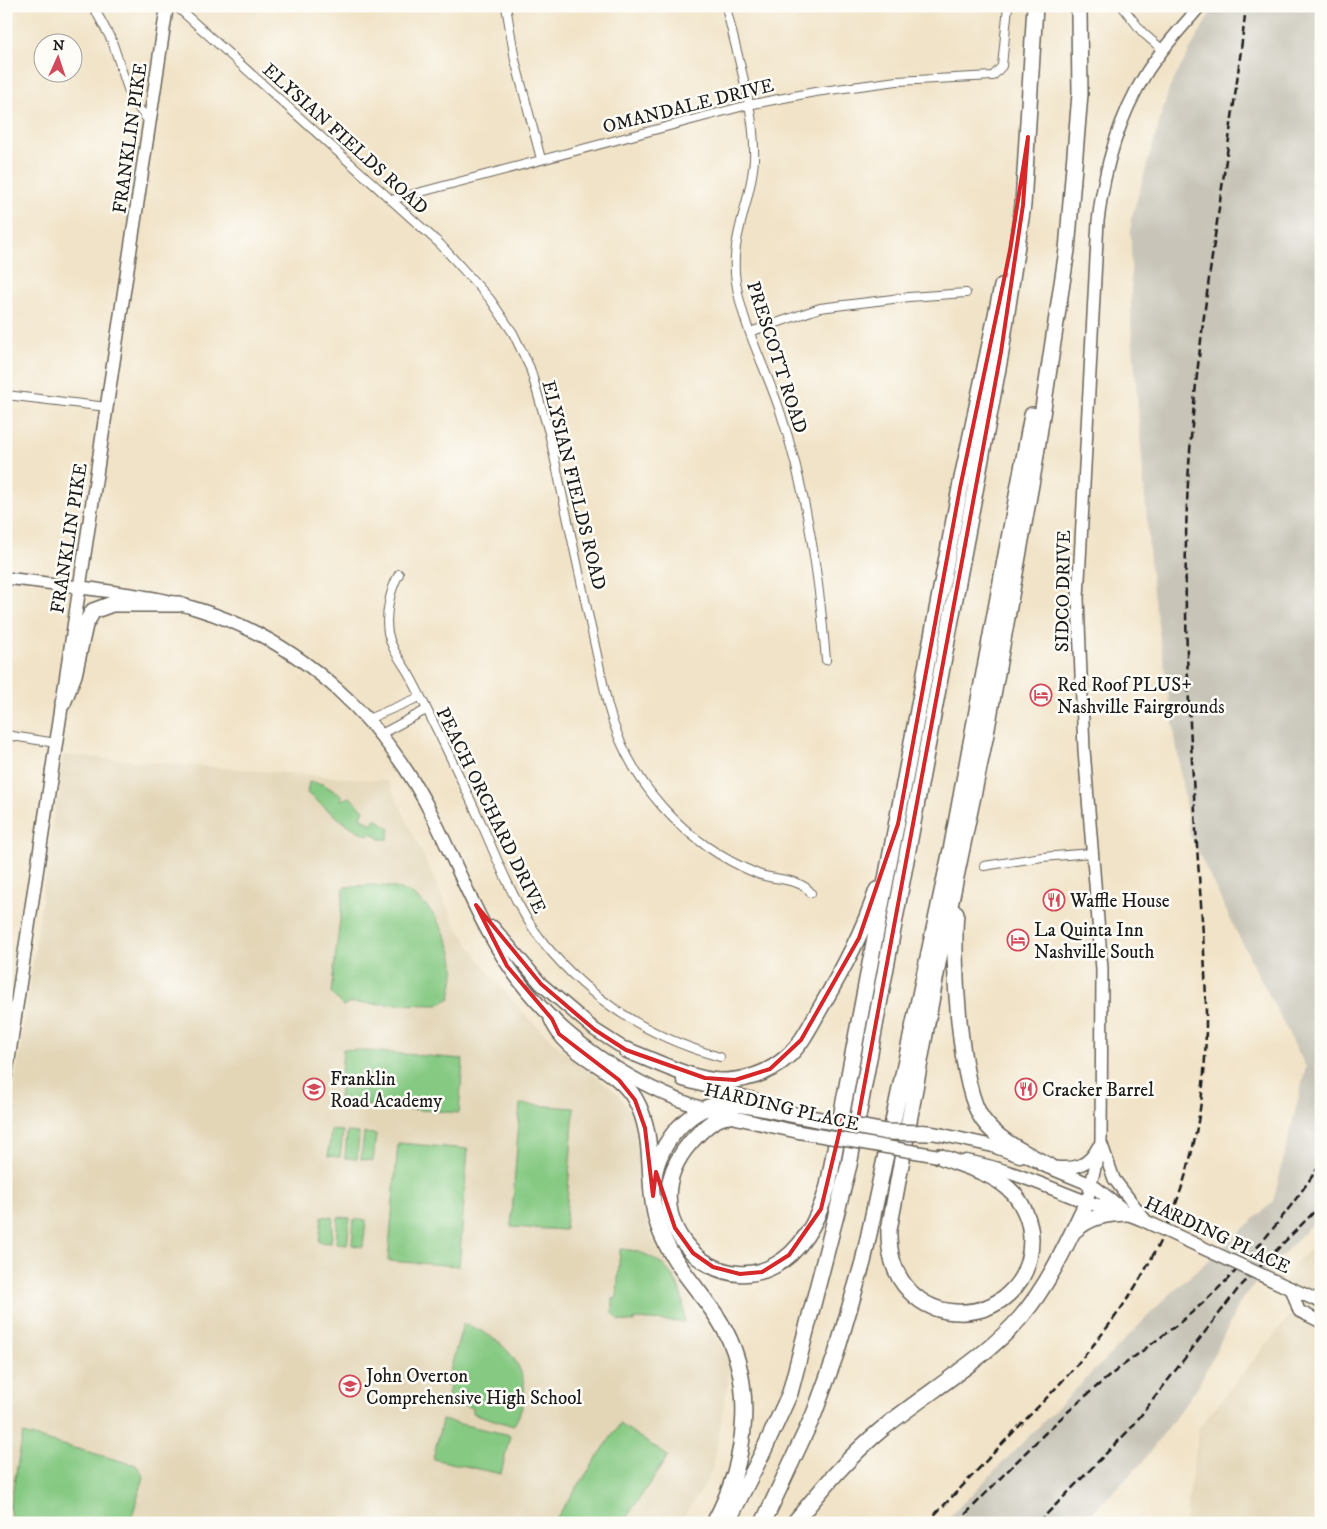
<svg xmlns="http://www.w3.org/2000/svg" width="1327" height="1529" viewBox="0 0 1327 1529" font-family="'IM FELL DW Pica',serif">
<style>
.built{fill:#e3d6b7}
.railway{fill:#c8c4b8}
.green{fill:#85c982;stroke:#50724f}
.lines{fill:none;stroke-linecap:round;stroke-linejoin:round}
.street-casing{stroke:#676258;stroke-width:10}
.secondary-casing{stroke:#676258;stroke-width:14}
.primary-casing{stroke:#676258;stroke-width:15}
.highway-casing{stroke:#676258;stroke-width:18}
.street{stroke:#fff;stroke-width:8}
.secondary{stroke:#fff;stroke-width:11}
.primary{stroke:#fff;stroke-width:12}
.highway{stroke:#fff;stroke-width:15}
.rail{stroke:#1c1c1c;stroke-width:2.5;stroke-dasharray:8 4;stroke-linecap:butt}
.primary-bridge-casing{stroke:#676258;stroke-width:15;stroke-linecap:butt}
.highway-bridge-casing{stroke:#676258;stroke-width:18;stroke-linecap:butt}
.primary-bridge{stroke:#fff;stroke-width:12}
.highway-bridge{stroke:#fff;stroke-width:15}
.marked{fill:none;stroke:#d62828;stroke-width:4;stroke-linejoin:round}
.labels{text-anchor:middle;stroke-width:5;stroke-linejoin:round;paint-order:stroke}
.street-label{font-size:19px;fill:#1c1c1c;stroke:#fdfcf7}
.poi-label{font-size:19px;fill:#1c1c1c;stroke:#fdfcf7;text-anchor:start}
</style>
<rect width="100%" height="100%" fill="#fdfcf7"/>
<filter id="ink" filterUnits="userSpaceOnUse"><feTurbulence type="fractalNoise" baseFrequency=".02" numOctaves="2"/><feDisplacementMap in="SourceGraphic" scale="10" xChannelSelector="R" yChannelSelector="G"/><feConvolveMatrix kernelMatrix="1 2 1 2 8 2 1 2 1" color-interpolation-filters="sRGB"/></filter>
<filter id="wash" filterUnits="userSpaceOnUse"><feTurbulence type="fractalNoise" baseFrequency=".0096" numOctaves="4" result="noise"/><feDisplacementMap in="SourceGraphic" scale="20" xChannelSelector="R" yChannelSelector="G"/><feGaussianBlur stdDeviation="1.12" result="paint"/><feColorMatrix in="noise" values="0 0 0 0 0 0 0 0 0 0 0 0 0 0 0 0 0 1.4 0 .05"/><feComposite in="paint" operator="in"/></filter>
<g filter="url(#wash)">
<rect width="100%" height="100%" fill="#f1e3c7"/>
<path class="built" d="M63,755L388,781L455,924L486,969L521,1011L561,1049L616,1092L630,1109L636,1131L645,1214L652,1239L732,1362L713,1468L704,1486L680,1523H6V1145Z
M1321,1239V1523H1185L1199,1427L1306,1296L1283,1285L1293,1265Z"/>
<path class="railway" d="M1214,6H1321V1214L1243,1297L1197,1388L1141,1464L1082,1523H943L1164,1300L1273,1202L1306,1067L1235,929L1190,835L1152,585L1131,321V220L1169,89Z"/>
<path class="green" d="M309,782L323,784L342,796L340,800L350,797L364,810L361,817L371,824L376,818L390,829L388,839H380L372,833L367,835C345,826 326,808 307,793Z
M371,885C383,886 395,887 406,891C430,901 451,938 454,963C455,975 452,987 450,998L438,1005L349,1003L343,1006L331,993L344,887Z
M343,1049L463,1059L459,1113L339,1103Z
M520,1104L574,1108L565,1230L511,1227Z
M331,1130L343,1131L340,1157L328,1156Z
M347,1132L359,1133L357,1159L345,1158Z
M364,1133L376,1134L373,1161L361,1159Z
M398,1143L468,1149L459,1266L388,1261Z
M322,1216L333,1217L331,1243L319,1242Z
M338,1217L350,1218L347,1245L336,1244Z
M354,1219L366,1220L363,1247L352,1245Z
M620,1249C662,1251 686,1281 684,1322L634,1319V1322L620,1321L613,1313V1299L617,1298Z
M463,1324C509,1337 543,1381 513,1426L472,1413L473,1408L451,1401L448,1395L450,1387L446,1385Z
M442,1420L510,1435L501,1474L433,1459Z
M620,1424L668,1456L623,1523H553Z
M23,1434L136,1465L144,1477L130,1523H11L10,1505Z"/>
</g>
<g filter="url(#ink)">
<g class="lines">
<g class="street-casing">
<path id="street" d="M93,6L112,41L131,98L150,123
M176,6L440,244L490,299L513,333L530,368L549,433L608,706C629,783 684,844 758,874C773,880 801,878 811,893
M506,6L515,60L541,159
M726,6C736,53 756,112 754,159C752,201 729,238 736,282C743,328 767,370 781,414C807,494 819,576 826,660
M1122,6L1143,33L1163,50
M391,200L748,105L815,92L897,81L993,76L1002,66L1008,6
M750,332L820,308L909,297L966,293
M6,395L107,407
M399,574C390,590 385,614 388,633C391,649 402,662 410,676C419,692 426,708 434,724C451,758 467,792 483,827C503,873 520,918 554,955C599,1006 655,1039 720,1057
M368,719L420,697
M381,734L426,710
M6,735L56,743
M984,866L1042,857L1092,853"/>
</g>
<g class="secondary-casing">
<path id="secondary" d="M6,578L79,587
M1102,1145L1114,1179L1147,1222
M1054,1167C1074,1169 1088,1167 1098,1147
M1087,1202L1101,1141L1102,969L1084,750L1078,598L1098,221C1104,170 1118,119 1145,75C1160,50 1181,29 1200,6
M1291,1288L1299,1311L1321,1322"/>
</g>
<g class="primary-casing">
<path id="primary" d="M79,587C119,593 159,597 197,609C303,641 386,721 434,819C464,880 488,948 534,999C581,1052 646,1092 714,1112C742,1120 771,1126 799,1132
M493,927L541,984L595,1030L634,1055
M6,1076L167,6
M683,1080L760,1101
M943,1135L993,1146L1020,1156
M966,1161C1008,1169 1045,1186 1084,1201C1105,1208 1127,1212 1147,1222
M1041,1164L1092,1185L1121,1208
M1283,1285L1321,1302"/>
</g>
<g class="highway-casing">
<path id="highway" d="M63,703L74,675L85,625L93,611L112,604H179
M956,913C952,956 959,1088 983,1120C999,1142 1026,1153 1049,1166
M552,1019C567,1057 615,1064 635,1099C657,1137 645,1184 658,1225C670,1261 699,1289 719,1320C758,1381 747,1463 714,1523
M626,1050C653,1060 691,1080 720,1081C745,1081 768,1074 787,1057C802,1044 811,1024 821,1007C843,969 863,932 877,890
M730,1116C714,1116 699,1133 690,1143C609,1237 778,1360 828,1186L960,488L1002,286
M939,1156C961,1165 990,1172 1008,1188C1022,1200 1031,1221 1031,1239C1031,1336 886,1340 889,1230L939,958L986,734L1034,468L1067,250L1080,94L1079,13
M654,1177C659,1143 691,1103 728,1104C751,1104 777,1112 800,1116
M1074,1231C1090,1216 1106,1214 1127,1213
M727,1523L762,1454L790,1393L849,1165L1001,352L1023,205L1035,6
M763,1523L814,1414L836,1354L863,1262L952,845L1032,415
M794,1523C821,1490 849,1456 882,1429C926,1393 985,1359 1021,1317C1050,1283 1068,1241 1087,1202"/>
</g>
<use href="#street" class="street"/>
<use href="#secondary" class="secondary"/>
<use href="#primary" class="primary"/>
<use href="#highway" class="highway"/>
<path class="rail" d="M926,1523C963,1487 997,1448 1033,1412C1074,1370 1115,1323 1144,1272C1225,1129 1207,1002 1197,846C1191,743 1184,641 1186,538C1189,359 1227,183 1246,6
M957,1523C1002,1477 1046,1429 1095,1388C1127,1360 1164,1337 1196,1309C1244,1267 1286,1216 1321,1163
M1038,1523L1132,1427L1238,1289L1321,1205"/>
<g class="primary-bridge-casing">
<path id="primary-bridge" d="M921,1131L943,1135
M799,1132L939,1156
M1147,1222L1283,1285"/>
</g>
<g class="highway-bridge-casing">
<path id="highway-bridge" d="M800,1116L886,1132L929,1133"/>
</g>
<use href="#primary-bridge" class="primary-bridge"/>
<use href="#highway-bridge" class="highway-bridge"/>
</g>
</g>
<path class="marked" d="M1028,137L1023,205L1001,352L858,1119L843,1117L821,1209L789,1255L762,1272L740,1274L713,1267L693,1253L675,1228L656,1172L653,1196L645,1128L635,1100L619,1080L559,1034L552,1019L507,966L476,905L541,984L595,1030L626,1050L705,1078L735,1080L770,1069L801,1040L859,938L898,824L960,488L1010,251Z"/>
<defs>
<g id="hotel-ring" transform="scale(1.125)"><circle r="9.5" fill="#fdfcf7" stroke="#d1495b" stroke-width="1.5"/><path d="M-6-4.5h1.5V1H6V5H4.5V3h-9V5H-6ZM-4 0a1.8 1.8 0 1 1 3.6 0ZM.5 0V-2.5h3Q6-2.5 6 0Z" fill="#d1495b"/></g>
<g id="restaurant-ring" transform="scale(1.125)"><circle r="9.5" fill="#fdfcf7" stroke="#d1495b" stroke-width="1.5"/><path d="M-5-6h1v4h1v-4h1v4h1v-4h1v5L-1.5 .5V6h-2V.5L-5-1ZM5-6V6H3V1.5H1.5Q1.5-4 5-6Z" fill="#d1495b"/></g>
<g id="school-ring" transform="scale(1.125)"><circle r="9.5" fill="#fdfcf7" stroke="#d1495b" stroke-width="1.5"/><path d="M0-5L7-2L0 1L-7-2ZM-4 1L0 2.5L4 1V4Q0 6-4 4Z" fill="#d1495b"/></g>
</defs>
<g fill-rule="evenodd">
<use href="#hotel-ring" x="1041" y="695"/>
<use href="#restaurant-ring" x="1054" y="900"/>
<use href="#hotel-ring" x="1018" y="940"/>
<use href="#school-ring" x="314" y="1089"/>
<use href="#restaurant-ring" x="1026" y="1089"/>
<use href="#school-ring" x="350" y="1386"/>
</g>
<g class="labels">
<g class="street-label">
<text transform="translate(688 105) rotate(-14)" y="7">OMANDALE DRIVE</text>
<text transform="translate(129 138) rotate(-82)" y="7">FRANKLIN PIKE</text>
<text transform="translate(346 138) rotate(42)" y="7">ELYSIAN FIELDS ROAD</text>
<text transform="translate(778 357) rotate(72)" y="7">PRESCOTT ROAD</text>
<text transform="translate(575 485) rotate(76)" y="7">ELYSIAN FIELDS ROAD</text>
<text transform="translate(68 538) rotate(-81)" y="7">FRANKLIN PIKE</text>
<text transform="translate(1062 591) rotate(-89)" y="7">SIDCO DRIVE</text>
<text transform="translate(492 810) rotate(64)" y="7">PEACH ORCHARD DRIVE</text>
<text transform="translate(782 1106) rotate(13)" y="7">HARDING PLACE</text>
<text transform="translate(1218 1234) rotate(25)" y="7">HARDING PLACE</text>
</g>
<g class="poi-label">
<text x="1057" y="691">Red Roof PLUS+<tspan x="1057" dy="22">Nashville Fairgrounds</tspan></text>
<text x="1070" y="907">Waffle House</text>
<text x="1034" y="936">La Quinta Inn<tspan x="1034" dy="22">Nashville South</tspan></text>
<text x="330" y="1085">Franklin<tspan x="330" dy="22">Road Academy</tspan></text>
<text x="1042" y="1096">Cracker Barrel</text>
<text x="366" y="1382">John Overton<tspan x="366" dy="22">Comprehensive High School</tspan></text>
</g>
</g>
<rect width="1327" height="1529" fill="none" stroke="#fdfcf7" stroke-width="25"/>
<g transform="translate(58 58) rotate(3)"><circle r="24" fill="#fdfcf7" stroke="#a3a29f"/>
<path d="M0-4L9 19L0 12L-9 19Z" fill="#d1495b"/>
<text y="-8" font-size="14" font-weight="bold" text-anchor="middle" fill="#1c1c1c">N</text>
</g>
</svg>
